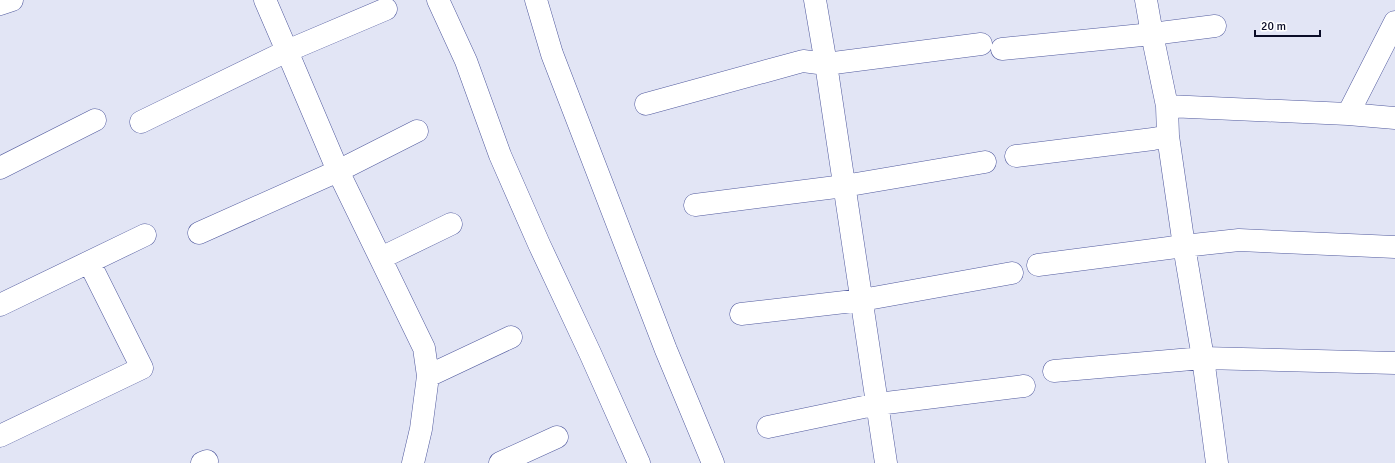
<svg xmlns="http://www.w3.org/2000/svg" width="1395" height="463" viewBox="0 0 1395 463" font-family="Signika,sans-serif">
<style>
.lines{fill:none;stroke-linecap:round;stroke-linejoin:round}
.minor-casing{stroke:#515a9e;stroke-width:23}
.minor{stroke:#fff;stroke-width:22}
</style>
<rect width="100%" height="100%" fill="#e2e5f5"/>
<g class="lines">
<g class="minor-casing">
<path id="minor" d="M438,0L466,61L500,155L539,244L590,353L639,463
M536,0L552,54L666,350L713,463
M815,0L826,64L886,463
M1146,0L1152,34L1167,106L1168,136L1184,246L1203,358L1217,463
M0,4L12,0
M386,9L287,51L338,171L424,348L428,376L421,429L413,463
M1002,49L1152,34L1215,26
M646,104L803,61L826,64L981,44
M1167,106L1348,114L1395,118
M1348,114L1395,22
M141,122L287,51L265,0
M1016,156L1153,139L1168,136
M0,168L95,120
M695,205L844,186L985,162
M199,233L338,171L417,131
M381,258L451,224
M1038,265L1184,246L1239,240L1395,247
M0,305L145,235
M741,314L862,300L1012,273
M1054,371L1203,358L1395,363
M428,376L511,337
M768,427L878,404L1024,386
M0,436L142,368L89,262
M202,463L207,461
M500,463L557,437"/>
</g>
<use href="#minor" class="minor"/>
</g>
<path d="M1255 30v6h65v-6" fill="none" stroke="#0a0c27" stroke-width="2"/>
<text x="1261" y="30" font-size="12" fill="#0a0c27" stroke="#ffffff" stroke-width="3" paint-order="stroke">20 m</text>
</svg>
